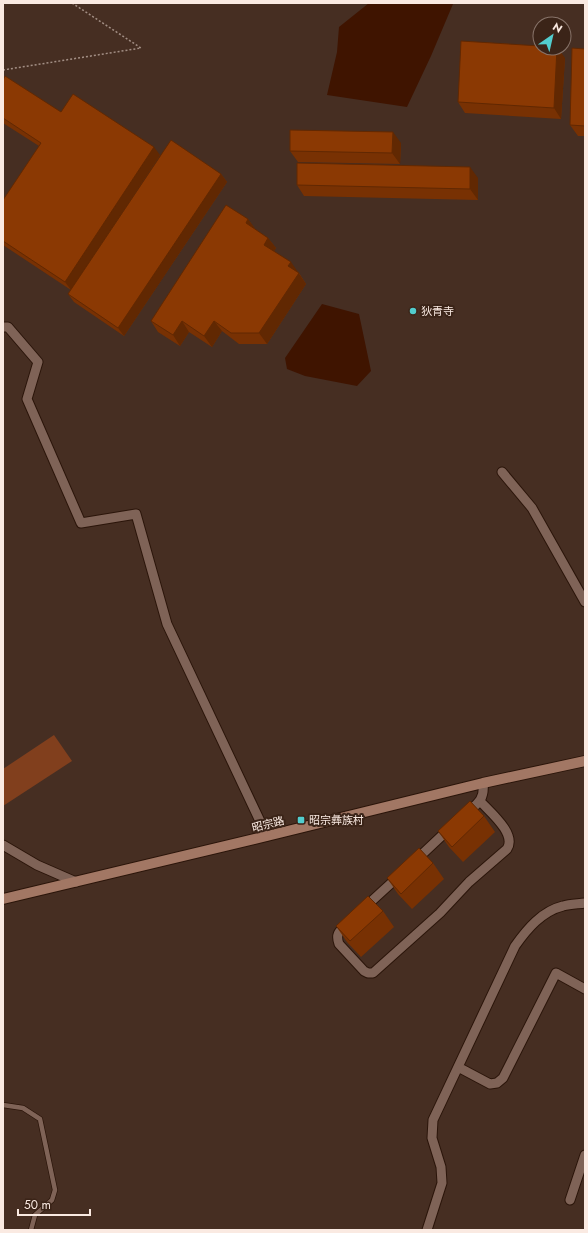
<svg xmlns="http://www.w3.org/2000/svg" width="588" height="1233" viewBox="0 0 588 1233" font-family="Jost,'Noto Sans SC',sans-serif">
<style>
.green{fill:#813f1d}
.water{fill:#3f1400}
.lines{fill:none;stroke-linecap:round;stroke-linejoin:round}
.lane-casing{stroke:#2b150a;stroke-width:6}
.street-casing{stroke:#2b150a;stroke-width:11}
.secondary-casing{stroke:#2b150a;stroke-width:12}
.path{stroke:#a38f85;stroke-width:1.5;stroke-dasharray:2 2;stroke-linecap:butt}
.lane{stroke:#7f6357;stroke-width:4.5}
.street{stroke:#7f6357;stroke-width:9}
.secondary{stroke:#a27764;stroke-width:10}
.wall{fill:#783103}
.shaded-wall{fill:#612802}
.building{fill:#8b3903;stroke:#612802}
.poi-dot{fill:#52cdce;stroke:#3b2418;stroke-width:1.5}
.labels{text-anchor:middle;stroke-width:4;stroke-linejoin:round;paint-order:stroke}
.poi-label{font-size:11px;fill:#faeae2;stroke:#3b2418;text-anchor:start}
.street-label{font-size:11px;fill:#faeae2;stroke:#3b2418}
</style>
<rect width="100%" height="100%" fill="#462e22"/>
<path class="green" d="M54,735L72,761L3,806V769Z"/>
<path class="water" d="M369,3H452L453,4L431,56L407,107L327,95L337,52L339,27Z
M322,304L359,314L371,371L357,386L305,376L287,369L285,358Z"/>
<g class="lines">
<g class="lane-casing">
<path id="lane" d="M3,1105L23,1108L40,1119L55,1190L52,1200L35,1215L31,1230"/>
</g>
<g class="street-casing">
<path id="street" d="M3,327H8L38,362L27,399L81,523L136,514L167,624L267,836
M502,472L532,508L585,602
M466,814C477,804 485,800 483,783
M3,845L37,865L76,882
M416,860L450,828
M364,908L399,876
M348,923C340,931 335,933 339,944L364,971L368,973H373L440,913L469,882L507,849C517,834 490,812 480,801
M458,1067L490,1084L497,1083L503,1078L556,973L585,989
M570,1200L585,1155
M427,1230L442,1183L441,1167L432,1138L433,1120L515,946C527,929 542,911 563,906C570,904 578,904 585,903"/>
</g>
<g class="secondary-casing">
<path id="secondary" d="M3,899L267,836L483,783L585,761"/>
</g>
<path class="path" d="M3,70L141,48L72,3"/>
<use href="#lane" class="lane"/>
<use href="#street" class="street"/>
<use href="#secondary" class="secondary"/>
</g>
<path class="wall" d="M585,49V136H578L570,125Z
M565,58L561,119L465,113L458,102Z
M3,80L61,112L160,155L84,270L221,174L227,182L124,336L74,302L68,294L71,290L3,245V200L39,146L3,123Z
M401,143L400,164L298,162L290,151Z
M478,178V200L304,196L297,185Z
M248,219L255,229L268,238L276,248L274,251L299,273L306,284L267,344H239L222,331L212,347L189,332L180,346L158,332L151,321Z
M484,816L495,832L463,862L449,847L438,831Z
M433,863L444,879L412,909L398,894L387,878Z
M383,911L394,927L361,957L347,942L336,926Z"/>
<path class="shaded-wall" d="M557,48H558L565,58L561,119L554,108Z
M393,132L401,143L400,164L392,153Z
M154,147L160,155L71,290L65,282Z
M470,167L478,178V200L470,189Z
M221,174L227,182L124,336L118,328Z
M248,219L256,230L246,223Z
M268,238L276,248L271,256L264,245Z
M291,262L306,284L267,344L259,333L288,266Z
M182,321L189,332L180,346L173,335Z
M214,321L222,331L212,347L204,336Z"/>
<path class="building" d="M461,41L540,46V48H557L554,108L458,102Z
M572,48L585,49V126L570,125Z
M5,76L61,112L73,94L154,147L65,282L3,241V200L41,143L3,118V80Z
M290,130L393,132L392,153L290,151Z
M171,140L221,174L118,328L68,294Z
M297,163L470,167V189L297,185Z
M226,205L248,219L246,223L268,238L264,245L291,262L288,266L299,273L259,333H231L214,321L204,336L182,321L173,335L151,321Z
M470,801L484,816L452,847L438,831Z
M419,848L433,863L401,894L387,878Z
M368,896L383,911L350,941L336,926Z"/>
<g class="poi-dot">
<circle cx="413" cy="311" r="4"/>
<rect x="297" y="816" width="8" height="8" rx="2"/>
</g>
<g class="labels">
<g class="poi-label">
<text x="421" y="315">狄青寺</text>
<text x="309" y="824">昭宗彝族村</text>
</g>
<g class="street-label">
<text transform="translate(268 824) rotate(-14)" y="4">昭宗路</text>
</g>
</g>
<rect width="588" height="1233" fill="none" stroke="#faeae2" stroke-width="8"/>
<g transform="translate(552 36) rotate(34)"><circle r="19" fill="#3b2418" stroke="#877369"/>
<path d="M0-3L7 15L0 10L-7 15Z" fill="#52cdce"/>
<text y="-6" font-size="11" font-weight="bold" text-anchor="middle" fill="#faeae2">N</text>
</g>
<path d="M18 1209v6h72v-6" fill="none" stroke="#faeae2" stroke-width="2"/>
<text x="24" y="1209" font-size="12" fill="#faeae2" stroke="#3b2418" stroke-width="3" paint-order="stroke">50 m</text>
</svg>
